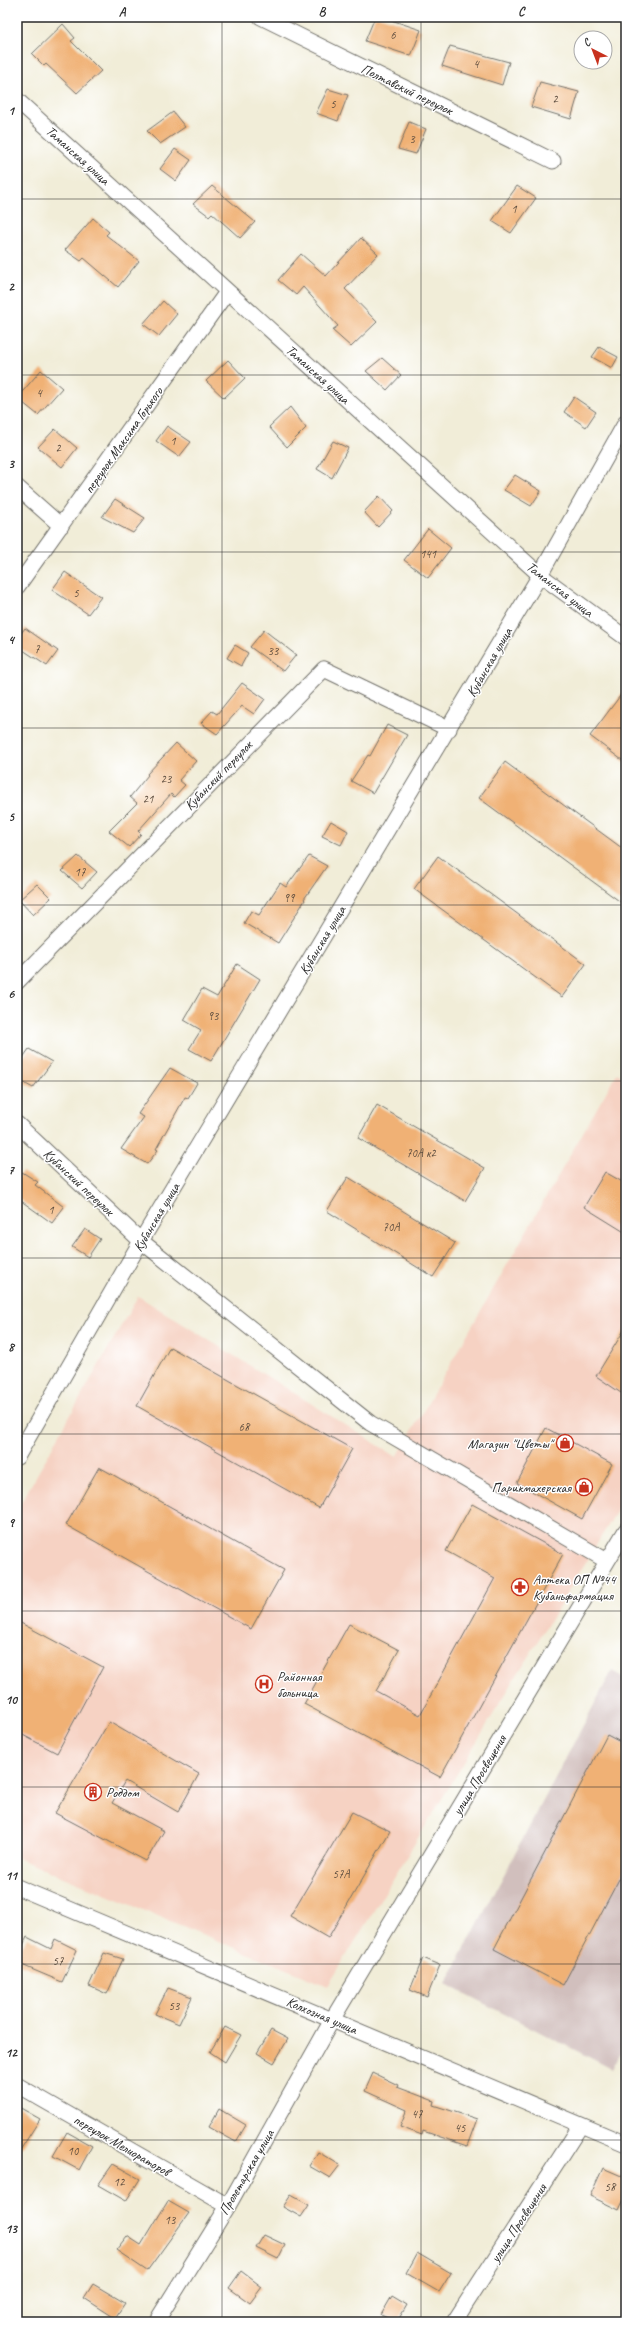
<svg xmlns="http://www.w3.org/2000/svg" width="643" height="2339" viewBox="0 0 643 2339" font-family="Caveat,sans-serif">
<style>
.built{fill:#f6d2c3}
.industrial{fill:#d1bfbd}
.building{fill:#f0b175}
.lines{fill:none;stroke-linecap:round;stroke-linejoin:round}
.street-casing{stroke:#706f68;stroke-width:17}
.street{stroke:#fff;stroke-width:15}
.grid{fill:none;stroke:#2b2b2b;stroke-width:1;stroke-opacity:0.55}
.labels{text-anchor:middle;stroke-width:3;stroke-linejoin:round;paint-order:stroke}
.number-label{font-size:12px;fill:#5c4c3e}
.street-label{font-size:14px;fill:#2b2b2b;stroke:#fff}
.poi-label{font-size:14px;fill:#2b2b2b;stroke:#fff;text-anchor:start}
.neatline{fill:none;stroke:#2b2b2b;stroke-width:1.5}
.grid-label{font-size:13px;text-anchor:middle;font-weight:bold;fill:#2b2b2b}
</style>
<rect width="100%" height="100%" fill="#fff"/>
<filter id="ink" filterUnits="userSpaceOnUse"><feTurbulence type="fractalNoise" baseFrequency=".025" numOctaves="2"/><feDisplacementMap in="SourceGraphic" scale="8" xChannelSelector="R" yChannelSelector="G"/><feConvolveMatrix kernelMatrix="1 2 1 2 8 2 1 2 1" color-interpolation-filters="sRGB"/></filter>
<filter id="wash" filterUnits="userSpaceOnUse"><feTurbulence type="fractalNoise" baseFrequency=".012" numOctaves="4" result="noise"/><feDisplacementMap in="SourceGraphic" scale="16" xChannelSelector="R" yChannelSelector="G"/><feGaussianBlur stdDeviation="0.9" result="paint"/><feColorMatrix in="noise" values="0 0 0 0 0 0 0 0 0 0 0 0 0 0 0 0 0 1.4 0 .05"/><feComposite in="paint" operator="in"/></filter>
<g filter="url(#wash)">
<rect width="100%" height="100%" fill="#f1edd8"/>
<path class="built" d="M617,1073L626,1079V1496L328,1986L17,1858V1510L138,1296L397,1457Z"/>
<path class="industrial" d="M612,1671L626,1679V2043L612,2069L446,1984Z"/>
<g id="blocks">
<path class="building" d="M375,17H382L421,30L411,56L365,41Z
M63,24L75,38L71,41L101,71L77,93L46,64L44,66L32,54Z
M450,46L509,62L502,85L442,66Z
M540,82L579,92L571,119L531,107Z
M328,89L348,95L338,121L316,113Z
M173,112L185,127L160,144L147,131Z
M409,122L426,129L416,154L398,149Z
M175,149L191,160L176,181L160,169Z
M212,186L255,222L240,238L212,213L209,216L193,204Z
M517,186L536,198L511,233L492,221Z
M93,218L109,232L106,235L139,261L118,287L84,258L81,261L65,250Z
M361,238L378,254L345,289L377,322L351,347L332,330L338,326L303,287L296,295L278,280L301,254L326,276Z
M163,301L177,314L159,336L143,324Z
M599,347L618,357L612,368L592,357Z
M382,358L401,375L387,390L366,371Z
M228,360L245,378L224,398L206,381Z
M41,370L62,388L38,415L17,398Z
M574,397L596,412L586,427L564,412Z
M290,407L306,428L287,447L269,427Z
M167,426L191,442L179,457L156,441Z
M55,429L77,448L62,467L38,447Z
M333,441L348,448L332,478L317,469Z
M515,475L541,491L531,506L504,490Z
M379,496L393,511L378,527L364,512Z
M115,499L145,518L133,533L102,517Z
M428,529L451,548L428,578L404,560Z
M65,572L101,597L88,614L52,590Z
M25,628L58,651L47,666L17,646V639Z
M264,630L296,655L283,671L250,647Z
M235,645L248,653L241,666L227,658Z
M242,683L265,699L254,714L242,706L217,734L201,723L212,711L217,714Z
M626,688V763L590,736Z
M387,725L407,735L373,793L351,781L368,755L370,756Z
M176,743L196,761L179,780L185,785L174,797L171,794L138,831L141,834L129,847L109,831L137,803L130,797L148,775L147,774Z
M505,762L626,851V906L479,798Z
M331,821L348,831L341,845L322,836Z
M78,856L97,872L82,888L62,871Z
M309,856L327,866L304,899L305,900L278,943L244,923L251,911L259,915L280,883L286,887Z
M438,856L586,964L562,997L414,889Z
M37,884L51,898L33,915L19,900Z
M237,964L260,979L211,1061L189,1049L201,1030L184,1020L202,989L217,997Z
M29,1049L52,1062L33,1088L17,1079V1066Z
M170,1068L197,1083L188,1098L185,1097L156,1149L158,1150L147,1164L121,1149L144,1117L138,1114Z
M377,1105L485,1168L465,1201L358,1138Z
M22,1172L38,1182L35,1185L64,1207L52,1223L17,1198V1179Z
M605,1172L626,1184V1233L584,1207Z
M348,1177L455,1243L433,1277L327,1211Z
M85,1229L100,1239L88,1257L72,1247Z
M626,1327V1385L621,1393L596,1376Z
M170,1347L352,1449L319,1508L137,1406Z
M546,1428L612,1464L582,1519L517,1483Z
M99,1467L284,1570L251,1629L66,1525Z
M472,1504L563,1554L440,1777L304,1704L349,1624L399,1650L376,1691L420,1715L495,1578L446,1551Z
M17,1621L103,1667L57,1753L17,1732Z
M109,1722L199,1774L178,1812L125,1781L112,1803L164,1831L146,1861L55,1813Z
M607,1735L626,1745V1866L563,1985L494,1949Z
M352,1812L390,1831L328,1938L290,1916Z
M27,1937L51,1949L55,1939L77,1950L62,1982L17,1963V1957Z
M104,1953L123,1959L107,1994L89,1986Z
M423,1958L440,1965L427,1997L410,1990Z
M168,1988L192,1997L179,2024L155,2014Z
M225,2027L241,2035L225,2062L210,2052Z
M271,2030L288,2039L274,2063L257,2053Z
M373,2073L398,2085L397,2087L434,2101L433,2105L477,2119L467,2146L423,2131L422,2135L400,2127L407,2110L365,2091Z
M17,2106L40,2119L17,2155Z
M219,2109L246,2125L236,2142L209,2127Z
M67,2132L92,2146L79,2170L53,2156Z
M318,2152L340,2165L330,2178L309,2166Z
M113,2164L140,2179L126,2201L98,2185Z
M603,2168L626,2178V2195L619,2210L590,2196Z
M291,2195L309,2205L301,2217L283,2207Z
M168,2201L189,2213L147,2271L116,2250L127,2236L141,2245Z
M264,2235L285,2245L278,2259L256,2248Z
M417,2253L451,2273L439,2292L406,2273Z
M241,2271L262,2287L250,2303L229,2288Z
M93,2284L125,2303L115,2318L84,2298Z
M392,2296L407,2305L397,2322L381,2315Z"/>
</g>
</g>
<g filter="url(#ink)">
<use href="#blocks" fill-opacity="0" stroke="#706f68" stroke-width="1"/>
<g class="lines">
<g class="street-casing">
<path id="street" d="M261,17L553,161
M17,100L540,575L626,638
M17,487L61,526
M17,587L227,292
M17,982L324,669L449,729
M17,1124L141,1241L370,1423L607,1561
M17,1457L141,1241L540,575L626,422
M17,1887L626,2144
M17,2085L228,2206
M156,2322L228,2206L332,2020L626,1530
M454,2322L581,2125"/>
</g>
<use href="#street" class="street"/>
</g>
</g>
<path class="grid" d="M222,17V2322M421,17V2322M17,199H626M17,375H626M17,552H626M17,728H626M17,905H626M17,1081H626M17,1258H626M17,1434H626M17,1611H626M17,1787H626M17,1964H626M17,2140H626"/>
<defs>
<g id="shop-ring" transform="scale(0.9)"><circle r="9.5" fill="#fff" stroke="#c8321e" stroke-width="1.5"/><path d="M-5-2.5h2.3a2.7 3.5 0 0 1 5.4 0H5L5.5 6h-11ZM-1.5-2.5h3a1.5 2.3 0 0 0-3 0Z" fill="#c8321e"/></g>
<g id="pharmacy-ring" transform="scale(0.9)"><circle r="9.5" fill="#fff" stroke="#c8321e" stroke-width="1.5"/><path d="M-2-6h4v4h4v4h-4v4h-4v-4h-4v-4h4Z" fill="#c8321e"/></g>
<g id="hospital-ring" transform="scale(0.9)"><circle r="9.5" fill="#fff" stroke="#c8321e" stroke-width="1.5"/><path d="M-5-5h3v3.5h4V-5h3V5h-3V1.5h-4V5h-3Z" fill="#c8321e"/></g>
<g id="building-ring" transform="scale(0.9)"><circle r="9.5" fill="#fff" stroke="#c8321e" stroke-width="1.5"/><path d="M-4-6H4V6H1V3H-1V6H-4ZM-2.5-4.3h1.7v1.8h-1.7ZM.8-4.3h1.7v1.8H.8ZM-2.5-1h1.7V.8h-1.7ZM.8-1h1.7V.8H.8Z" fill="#c8321e"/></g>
</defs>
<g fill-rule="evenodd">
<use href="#shop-ring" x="565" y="1443"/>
<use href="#shop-ring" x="584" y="1487"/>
<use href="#pharmacy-ring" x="520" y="1587"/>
<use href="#hospital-ring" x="264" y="1684"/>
<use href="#building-ring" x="93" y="1792"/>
</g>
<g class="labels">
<g class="number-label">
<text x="393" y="39">6</text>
<text x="476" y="68">4</text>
<text x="555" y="103">2</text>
<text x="333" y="108">5</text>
<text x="412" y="143">3</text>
<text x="514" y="213">1</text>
<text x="39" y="397">4</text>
<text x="173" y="445">1</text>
<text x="58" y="452">2</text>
<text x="428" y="558">141</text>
<text x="76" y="597">5</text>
<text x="37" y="653">7</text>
<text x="273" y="655">33</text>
<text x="166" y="783">23</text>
<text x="148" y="803">21</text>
<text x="80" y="876">17</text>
<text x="289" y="902">99</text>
<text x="213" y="1020">93</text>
<text x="421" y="1157">70А к2</text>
<text x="51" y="1214">1</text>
<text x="391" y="1231">70А</text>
<text x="244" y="1431">68</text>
<text x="341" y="1878">57А</text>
<text x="58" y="1965">57</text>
<text x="174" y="2010">53</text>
<text x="417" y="2118">47</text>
<text x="460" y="2132">45</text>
<text x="73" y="2155">10</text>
<text x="119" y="2186">12</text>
<text x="610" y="2191">58</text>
<text x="170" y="2224">13</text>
</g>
<g class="street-label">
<text transform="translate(407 89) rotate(26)" y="5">Полтавский переулок</text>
<text transform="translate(78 155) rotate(42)" y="5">Таманская улица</text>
<text transform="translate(318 374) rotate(42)" y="5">Таманская улица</text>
<text transform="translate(123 440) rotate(-55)" y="5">переулок Максима Горького</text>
<text transform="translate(560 589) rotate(38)" y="5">Таманская улица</text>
<text transform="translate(489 662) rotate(-60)" y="5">Кубанская улица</text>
<text transform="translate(218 775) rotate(-46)" y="5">Кубанский переулок</text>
<text transform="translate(322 940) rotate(-59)" y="5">Кубанская улица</text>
<text transform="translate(79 1182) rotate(43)" y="5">Кубанский переулок</text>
<text transform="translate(156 1217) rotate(-59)" y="5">Кубанская улица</text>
<text transform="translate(479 1775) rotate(-59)" y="5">улица Просвещения</text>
<text transform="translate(322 2015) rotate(23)" y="5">Колхозная улица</text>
<text transform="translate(122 2145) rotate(30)" y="5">переулок Мелиораторов</text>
<text transform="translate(246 2172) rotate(-60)" y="5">Пролетарская улица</text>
<text transform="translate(518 2223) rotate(-57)" y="5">улица Просвещения</text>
</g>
<g class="poi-label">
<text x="552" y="1448" text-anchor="end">Магазин "Цветы"</text>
<text x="571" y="1492" text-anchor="end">Парикмахерская</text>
<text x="533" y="1584">Аптека ОП №44<tspan x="533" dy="16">Кубаньфармация</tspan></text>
<text x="277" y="1681">Районная<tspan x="277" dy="16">больница</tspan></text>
<text x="106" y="1797">Роддом</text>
</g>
</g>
<rect width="643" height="2339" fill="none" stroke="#fff" stroke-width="44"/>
<g transform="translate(593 50) rotate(318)"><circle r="19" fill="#ffffff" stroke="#aaaaaa"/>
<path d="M0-3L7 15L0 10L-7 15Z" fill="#c8321e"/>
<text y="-6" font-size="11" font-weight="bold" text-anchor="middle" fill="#2b2b2b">С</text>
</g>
<rect x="22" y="22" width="599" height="2295" class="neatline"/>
<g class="grid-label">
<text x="122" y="16">A</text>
<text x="322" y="16">B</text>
<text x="521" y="16">C</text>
<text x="11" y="115">1</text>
<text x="11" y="291">2</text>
<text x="11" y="468">3</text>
<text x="11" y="644">4</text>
<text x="11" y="821">5</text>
<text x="11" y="998">6</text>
<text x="11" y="1174">7</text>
<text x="11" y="1351">8</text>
<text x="11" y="1527">9</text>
<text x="11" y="1704">10</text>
<text x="11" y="1880">11</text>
<text x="11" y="2057">12</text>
<text x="11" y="2233">13</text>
</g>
</svg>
